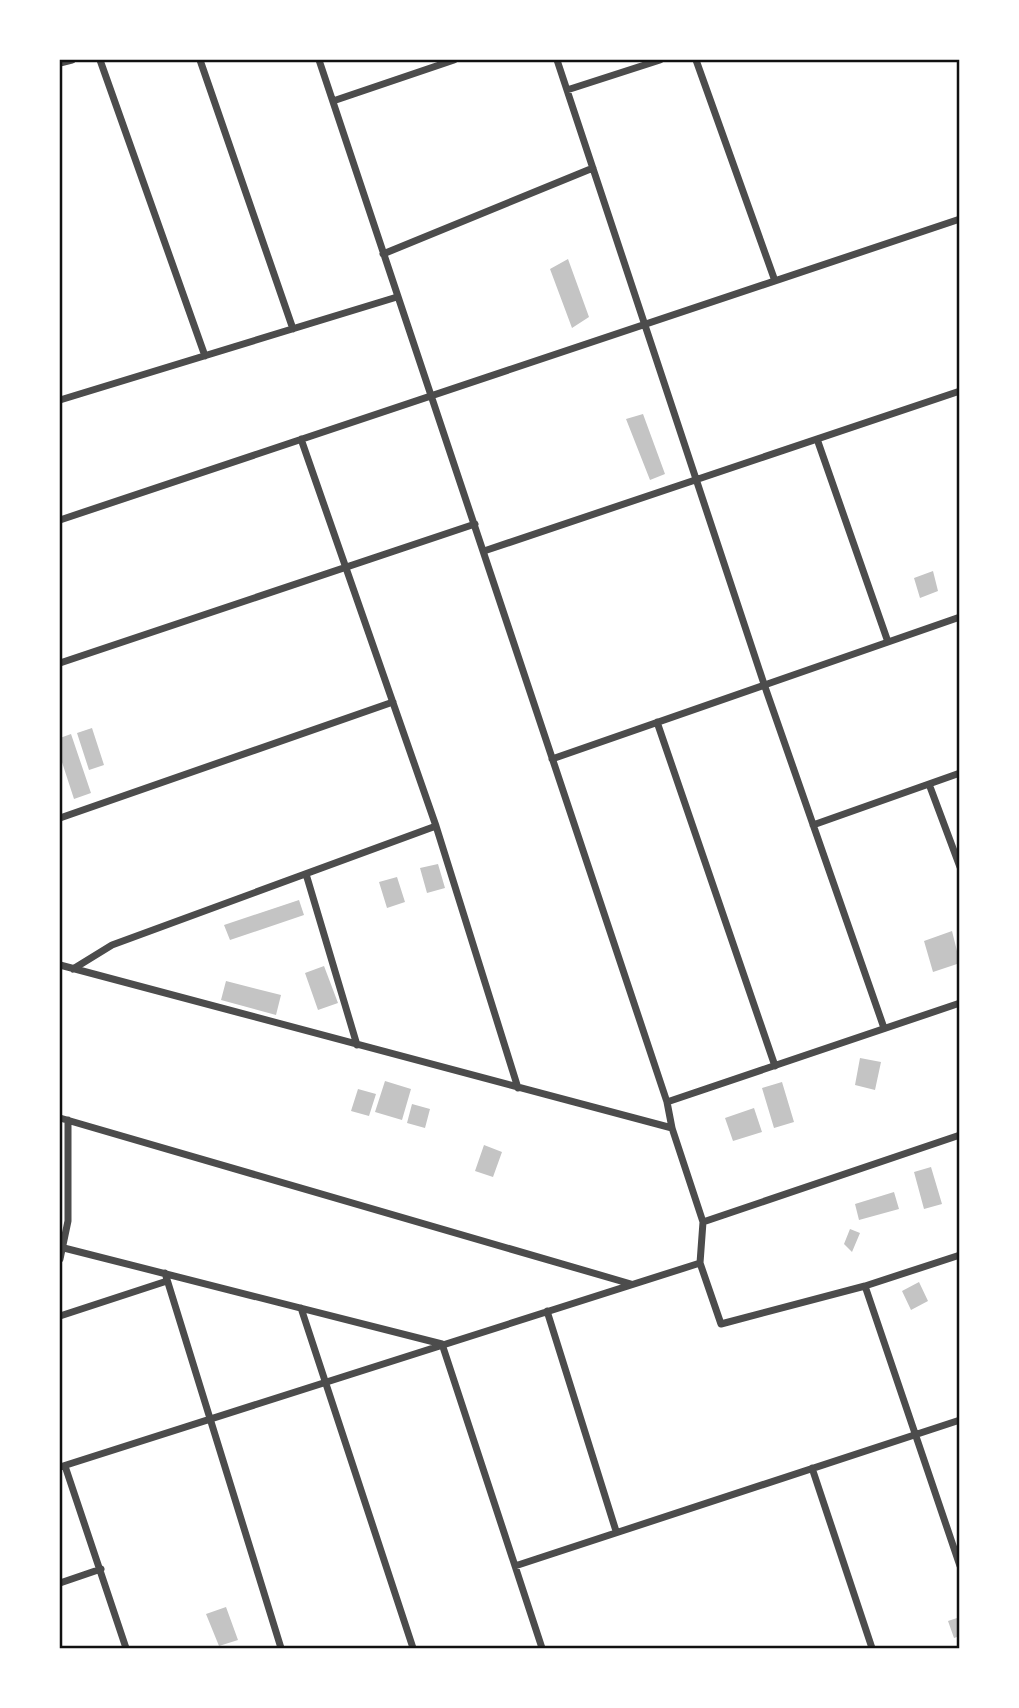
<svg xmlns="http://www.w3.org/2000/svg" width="1019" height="1708" viewBox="0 0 1019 1708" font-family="'Archivo Narrow',sans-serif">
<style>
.building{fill:#c4c4c4}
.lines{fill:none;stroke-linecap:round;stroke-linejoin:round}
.minor{stroke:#4c4c4c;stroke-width:7}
.neatline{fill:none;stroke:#111;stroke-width:2.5}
</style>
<rect width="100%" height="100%" fill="#fff"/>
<path class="building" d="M568,259L589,317L572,328L550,269Z
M643,414L665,474L650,480L626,419Z
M933,571L938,591L920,598L914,578Z
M92,728L104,765L89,770L77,733Z
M71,734L91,793L74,799L60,756V738Z
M438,864L445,888L427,893L420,868Z
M397,877L405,902L387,908L379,882Z
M299,900L304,915L230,940L224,925Z
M952,931L960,963L933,972L924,941Z
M324,966L338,1003L318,1010L305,973Z
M226,981L281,995L276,1015L221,1000Z
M860,1058L881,1062L875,1090L855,1085Z
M385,1081L411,1089L402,1120L375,1112Z
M782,1082L794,1122L774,1128L762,1088Z
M358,1089L376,1094L369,1116L351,1111Z
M412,1104L430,1109L425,1128L407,1123Z
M754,1108L762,1132L733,1141L725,1118Z
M484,1145L502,1152L493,1177L475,1171Z
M931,1167L942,1204L924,1209L914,1172Z
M894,1192L899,1209L859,1220L855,1204Z
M850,1229L860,1233L852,1252L844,1244Z
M919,1282L928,1301L911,1310L902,1291Z
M226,1607L238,1640L219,1646L206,1614Z
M960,1617V1636L954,1638L948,1621Z"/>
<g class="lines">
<path class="minor" d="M100,60L205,356
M200,60L293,329
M319,60L667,1102L672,1128L703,1222L700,1263L721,1324L865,1286L960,1255
M557,60L764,684L884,1028
M696,60L775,281
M60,63L72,60
M567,90L660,60
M333,101L454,60
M383,254L593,168
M60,400L397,297
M301,439L436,826L518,1088
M817,439L888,642
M60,520L960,219
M484,551L960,391
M60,663L475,524
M657,722L775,1066
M552,759L960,617
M929,784L960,867
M60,818L393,702
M813,825L960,773
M306,874L357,1045
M60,965L672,1128
M73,969L112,945L436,826
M667,1102L960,1003
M60,1118L631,1284
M703,1222L960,1135
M60,1247L442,1344L542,1648
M60,1259L68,1221V1120
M165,1273L281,1648
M865,1286L960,1566
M301,1308L413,1648
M547,1311L616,1531
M60,1316L167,1281
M65,1466L126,1648
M60,1467L700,1263
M812,1468L872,1648
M515,1566L960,1420
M60,1583L101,1569"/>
</g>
<rect width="1019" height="1708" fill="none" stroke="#ffffff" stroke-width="122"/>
<rect x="61" y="61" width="897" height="1586" class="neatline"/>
</svg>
